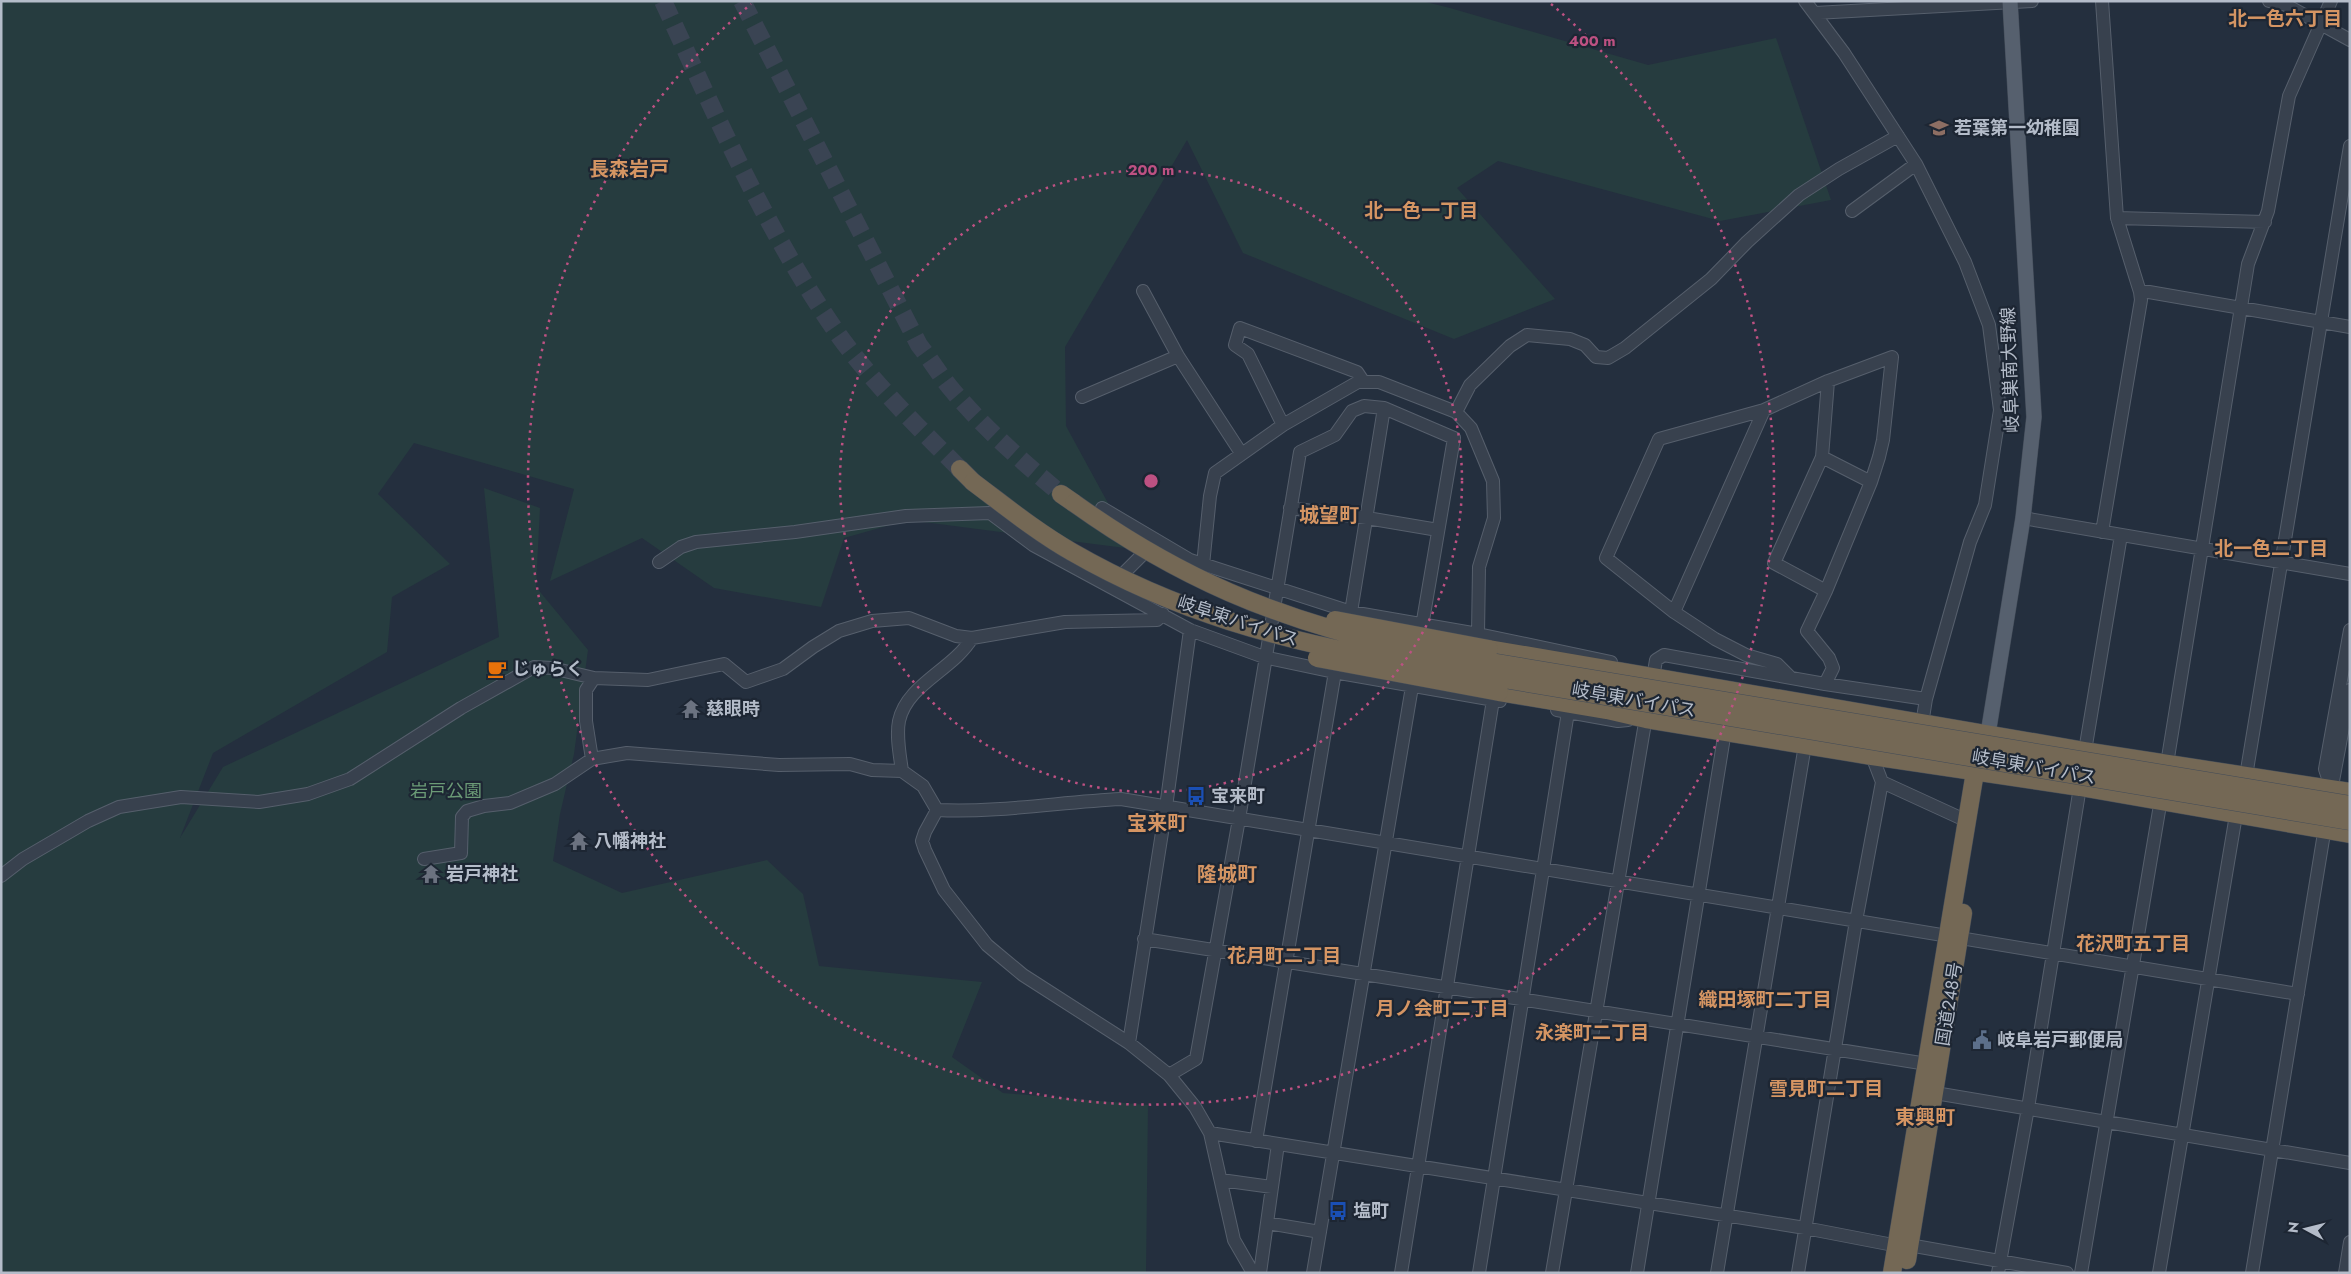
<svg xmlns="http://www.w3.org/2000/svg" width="2351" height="1274" viewBox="0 0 2351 1274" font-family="Jost,'Noto Sans JP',sans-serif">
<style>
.green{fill:#263c3f}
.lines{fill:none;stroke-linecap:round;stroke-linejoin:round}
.highway-tunnel{stroke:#3a4453;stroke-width:18;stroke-dasharray:18 9;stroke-linecap:butt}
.minor-casing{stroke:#565f6c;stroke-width:14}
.major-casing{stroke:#414a57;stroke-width:16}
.highway-casing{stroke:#434c59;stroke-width:19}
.minor{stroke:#38414e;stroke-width:12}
.major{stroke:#56606e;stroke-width:15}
.highway{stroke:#746855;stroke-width:18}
.highway-bridge-casing{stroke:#434c59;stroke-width:19;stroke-linecap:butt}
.highway-bridge{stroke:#746855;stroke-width:18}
.ring{fill:none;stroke:#bd5182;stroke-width:2.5;stroke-dasharray:2.5 5}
.labels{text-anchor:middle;stroke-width:4.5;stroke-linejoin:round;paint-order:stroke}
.poi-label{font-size:18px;font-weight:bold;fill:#b4bcc9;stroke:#1d2633;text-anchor:start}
.street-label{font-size:18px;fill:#b4bcc9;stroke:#1d2633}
.park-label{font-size:18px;fill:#6b9a76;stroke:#1d2633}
.neighbourhood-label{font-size:19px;font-weight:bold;fill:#d59563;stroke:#1d2633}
.quarter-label{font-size:20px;font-weight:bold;fill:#d59563;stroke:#1d2633}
.centre{fill:#bd5182;stroke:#1d2633;stroke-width:2.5}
.ring-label{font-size:15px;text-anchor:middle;font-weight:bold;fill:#bd5182;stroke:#1d2633;stroke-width:4.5;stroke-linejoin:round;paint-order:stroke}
</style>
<rect width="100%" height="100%" fill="#242f3e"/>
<path class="green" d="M1,1H1422L1450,8L1648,65L1776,38L1831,200L1720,221L1498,161L1457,188L1555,299L1454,339L1243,253L1187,140L1065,347L1066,426L1133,549L908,520L844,538L821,607L714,588L642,538L550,581L574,489L414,443L378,494L450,564L392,597L387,652L213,753L180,838L223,767L499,637L484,488L540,508L536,587L588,650L574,754L560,814L553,861L622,893L767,860L803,894L819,966L982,982L952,1057L1003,1093L1148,1105L1146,1273H1Z"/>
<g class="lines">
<path class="highway-tunnel" d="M663,1C716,116 767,233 840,337C875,385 918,427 960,469
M742,1L919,345C931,360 941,377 953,391C986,430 1023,462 1061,494"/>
<g class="minor-casing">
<path id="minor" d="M1805,1L1844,53L1916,164L1965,262L1989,325L2000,410L1985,505L1970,542L1926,699L1922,724
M2102,1L2117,218L2140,292L2141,300L2102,532
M2269,1L2286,5L2350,40
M1815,13L2032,1
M1852,211L1916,164
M2117,218L2265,222
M1143,291L1178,356L1241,453
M2140,292H2149L2350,327
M1082,397L1178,356
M1456,412L1470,385L1510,346L1527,335L1570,339L1585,345L1596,357L1608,358L1625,348L1711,279L1747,242L1799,195L1839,169L1898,136
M1283,425L1248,354L1235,345L1240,328L1357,372L1363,381
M1822,457L1871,482
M1102,508L1190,560L1351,612L1478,634L1611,662
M1290,508L1367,518L1438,530
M2023,518L2350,574
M659,562L681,547L696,542L795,532L906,516L990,513L1033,545L1190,630L1264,657L1334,672L1500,701
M1203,565L1210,496L1215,473L1283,425L1358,382H1379L1456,412L1471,428L1493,481L1494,518L1479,567L1478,634L1482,653
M1115,582L1152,545
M1826,591L1774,563L1822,457L1828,381
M1674,612L1764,410
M1346,630L1351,612L1384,408
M1791,678L1777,664L1746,655L1715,639L1674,612L1606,558L1659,439L1764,410L1828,381L1892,357L1883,440L1879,457L1871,482L1826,591L1807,631L1829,658L1833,668L1825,684
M1652,684L1656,660L1664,655L1825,684L1926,699
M1557,710L1618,721L1628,720
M2085,751L2121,535
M1872,756L1882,782L1967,821
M592,759L586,721V690L594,678
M2166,770L2248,264L2268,211L2289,96L2331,1
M902,771C900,756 896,736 899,721C907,684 953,670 972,638
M2246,776L2350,146
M2331,787L2325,769L2350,630
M2330,797L2350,690
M937,810C998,813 1060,802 1121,799L2298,994
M937,810L925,832L922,841L925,850L944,890L987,945L1023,975L1129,1043L1169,1075L1195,1107L1210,1133L1234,1240L1253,1273
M424,859L461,853L462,817L467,811L484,806L510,803L555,784L592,759L627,753L779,765L850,764L872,770L902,771L923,786L937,810
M1,876L23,859L88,821L119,807L181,797L259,802L308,794L350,779L461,708L534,667L552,668L594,678L648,680L724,664L746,682L783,669L813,647L839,631L872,621L909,618L956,636L972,638L1065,622L1157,620L1163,614
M1144,939L1927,1064
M1129,1043L1166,807L1190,630
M1169,1075L1196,1059L1239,819L1300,452L1335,435L1352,411L1364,406L1384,408L1454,438L1419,644
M1935,1093L2350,1163
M1210,1133L1805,1228L1888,1244L1909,1245L2067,1273
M1256,1141L1336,666
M1221,1180L1272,1187
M1267,1223L1320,1232
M1260,1273L1278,1144
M1313,1273L1415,669
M1401,1273L1493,700L1490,685
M1479,1273L1568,712
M1552,1273L1647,711
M1637,1273L1725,731
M1717,1273L1805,745
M1798,1273L1856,921L1882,782
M1998,1273L2028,1108L2080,787
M2081,1273L2162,793
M2159,1273L2236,815
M2252,1273L2326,821
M2345,1273L2350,1242"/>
</g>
<g class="major-casing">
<path id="major" d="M1988,734L2023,518L2034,417L2010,1"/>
</g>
<g class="highway-casing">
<path id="highway" d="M960,469L973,482
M1061,494L1074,503
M1489,649L2085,751L2350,792
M1499,692L1607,710L1646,719L1872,756L2080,787L2350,834
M1907,1260L1963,913
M1892,1273L1975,772L1979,761"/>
</g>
<use href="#minor" class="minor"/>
<use href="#major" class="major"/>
<use href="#highway" class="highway"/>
<g class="highway-bridge-casing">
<path id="highway-bridge" d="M973,482C1005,506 1037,532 1072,552C1176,612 1280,640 1397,661L2350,821
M1074,503C1179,578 1274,618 1400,647L2350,805
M1335,620L1489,649
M1317,658L1499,692"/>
</g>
<use href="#highway-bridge" class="highway-bridge"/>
</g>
<g class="ring">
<circle cx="1151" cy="481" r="311"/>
<path d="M1551 4A623 623 0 1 1 751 4"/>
</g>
<defs>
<g id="school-bare" transform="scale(1.5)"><path d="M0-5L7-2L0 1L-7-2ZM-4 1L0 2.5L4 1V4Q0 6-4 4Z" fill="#8d6e63" stroke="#1d2633" stroke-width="2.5" paint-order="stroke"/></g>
<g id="cafe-bare" transform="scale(1.5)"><path d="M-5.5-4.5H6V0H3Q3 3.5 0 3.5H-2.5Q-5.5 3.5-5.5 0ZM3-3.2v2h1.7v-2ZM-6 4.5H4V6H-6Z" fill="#e8710a" stroke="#1d2633" stroke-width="2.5" paint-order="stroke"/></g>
<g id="temple-bare" transform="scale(1.5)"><path d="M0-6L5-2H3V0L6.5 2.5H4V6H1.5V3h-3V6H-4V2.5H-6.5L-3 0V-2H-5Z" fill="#6b7280" stroke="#1d2633" stroke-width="2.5" paint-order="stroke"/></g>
<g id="bus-bare" transform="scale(1.5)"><path d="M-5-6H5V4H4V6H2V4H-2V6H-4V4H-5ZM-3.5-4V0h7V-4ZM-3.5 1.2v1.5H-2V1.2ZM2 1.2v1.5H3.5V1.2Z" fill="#1a4fb4" stroke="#1d2633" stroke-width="2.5" paint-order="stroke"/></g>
<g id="civic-bare" transform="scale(1.5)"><path d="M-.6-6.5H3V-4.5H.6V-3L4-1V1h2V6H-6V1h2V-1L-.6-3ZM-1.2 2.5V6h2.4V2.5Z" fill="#5c6f8a" stroke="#1d2633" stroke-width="2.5" paint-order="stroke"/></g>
</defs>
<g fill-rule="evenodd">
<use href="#school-bare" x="1939" y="128"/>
<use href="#cafe-bare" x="497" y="669"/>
<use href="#temple-bare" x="691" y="709"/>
<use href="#bus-bare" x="1196" y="796"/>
<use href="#temple-bare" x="579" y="841"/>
<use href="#temple-bare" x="431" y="874"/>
<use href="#civic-bare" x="1982" y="1040"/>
<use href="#bus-bare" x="1338" y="1211"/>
</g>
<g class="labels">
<g class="poi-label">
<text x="1954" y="134">若葉第一幼稚園</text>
<text x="512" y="675">じゅらく</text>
<text x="706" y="715">慈眼時</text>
<text x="1211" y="802">宝来町</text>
<text x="594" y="847">八幡神社</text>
<text x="446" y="880">岩戸神社</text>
<text x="1997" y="1046">岐阜岩戸郵便局</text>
<text x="1353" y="1217">塩町</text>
</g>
<g class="street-label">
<text transform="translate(2010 370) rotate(-92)" y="6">岐阜巣南大野線</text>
<text transform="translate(1238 621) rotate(18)" y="6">岐阜東バイパス</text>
<text transform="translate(1634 700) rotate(10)" y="6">岐阜東バイパス</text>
<text transform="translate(2034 767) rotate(10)" y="6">岐阜東バイパス</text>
<text transform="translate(1949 1004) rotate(-81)" y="6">国道248号</text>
</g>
<g class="park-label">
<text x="446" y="797">岩戸公園</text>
</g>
<g class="neighbourhood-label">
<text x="2285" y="25">北一色六丁目</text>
<text x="1421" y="217">北一色一丁目</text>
<text x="2271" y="555">北一色二丁目</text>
<text x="2133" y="950">花沢町五丁目</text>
<text x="1284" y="962">花月町二丁目</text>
<text x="1765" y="1006">織田塚町二丁目</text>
<text x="1442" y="1015">月ノ会町二丁目</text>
<text x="1592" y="1039">永楽町二丁目</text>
<text x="1826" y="1095">雪見町二丁目</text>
</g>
<g class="quarter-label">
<text x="629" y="176">長森岩戸</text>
<text x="1329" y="522">城望町</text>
<text x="1157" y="830">宝来町</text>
<text x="1227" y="881">隆城町</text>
<text x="1925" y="1124">東興町</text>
</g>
</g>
<circle cx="1151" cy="481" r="8" class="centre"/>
<g class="ring-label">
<text x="1592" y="46">400 m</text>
<text x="1151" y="175">200 m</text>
</g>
<rect width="2351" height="1274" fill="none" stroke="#b4bcc9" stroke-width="5"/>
<g transform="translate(2306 1229) rotate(277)" stroke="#1d2633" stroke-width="4" paint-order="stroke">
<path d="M0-4L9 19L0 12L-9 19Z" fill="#b4bcc9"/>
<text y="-8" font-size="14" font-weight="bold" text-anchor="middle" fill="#b4bcc9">N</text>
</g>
</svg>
